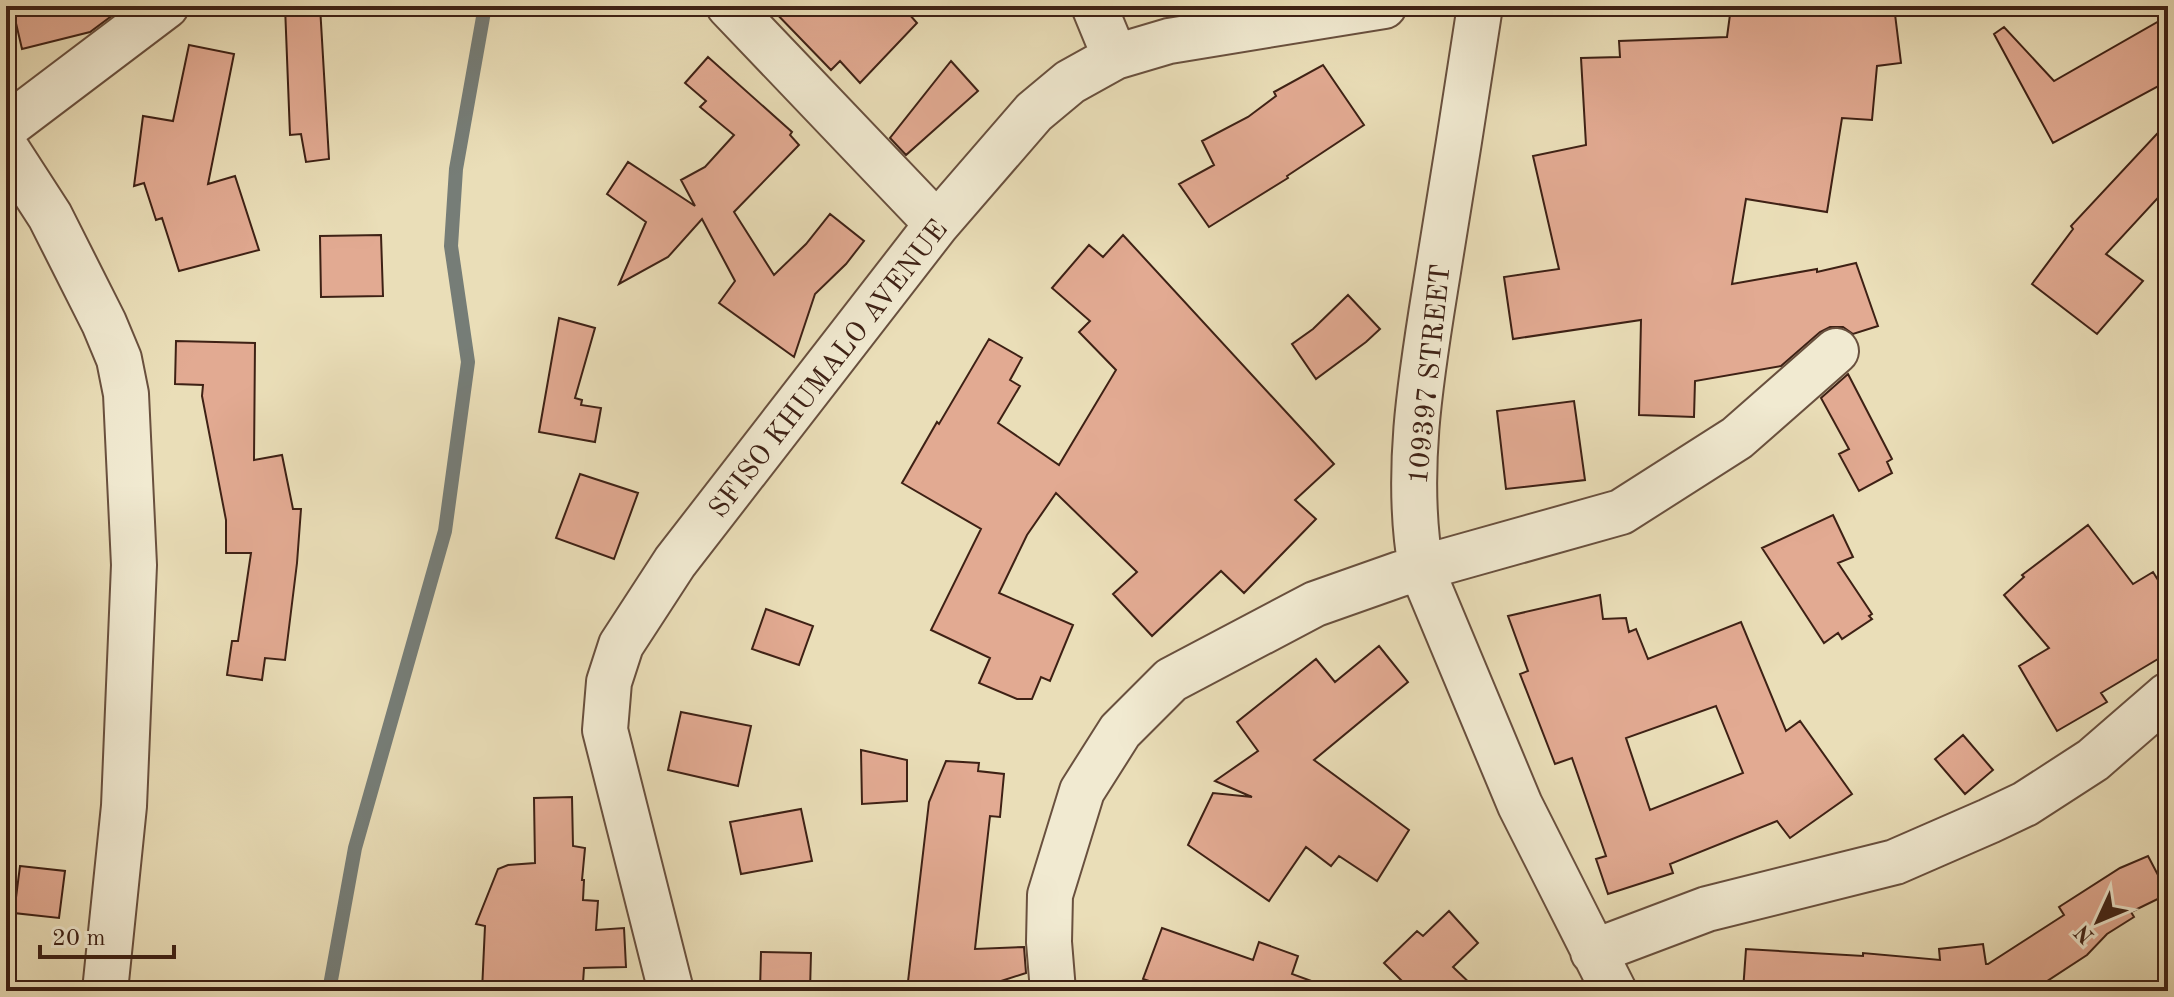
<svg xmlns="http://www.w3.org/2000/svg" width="2174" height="997" viewBox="0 0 2174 997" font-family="'Old Standard TT',serif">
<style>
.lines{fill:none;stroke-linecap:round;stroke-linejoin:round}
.stream{stroke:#767d77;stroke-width:14}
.building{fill:#e2aa92;stroke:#3e2115;stroke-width:2;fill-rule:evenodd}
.minor-casing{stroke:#69503e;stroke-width:48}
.minor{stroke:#f1ead1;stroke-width:44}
.labels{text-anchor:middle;stroke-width:6;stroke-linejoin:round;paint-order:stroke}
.street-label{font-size:28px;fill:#3e2115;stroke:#f1ead1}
</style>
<rect width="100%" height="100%" fill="#eadeb8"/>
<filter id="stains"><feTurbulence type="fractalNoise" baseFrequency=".0025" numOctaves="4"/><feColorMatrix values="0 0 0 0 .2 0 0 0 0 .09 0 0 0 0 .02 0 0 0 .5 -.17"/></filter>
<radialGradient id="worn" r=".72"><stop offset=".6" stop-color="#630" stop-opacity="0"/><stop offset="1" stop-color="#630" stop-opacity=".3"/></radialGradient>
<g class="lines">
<path class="stream" d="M329,991L355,848L445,531L468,362L451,246L456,169L485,6"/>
</g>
<path class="building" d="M12,6H125L90,32L22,49Z
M285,6H320L329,159L306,162L301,134L290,135Z
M769,6H902L917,23L860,83L840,61L831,70Z
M1851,6H1894L1901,63L1877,66L1872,120L1842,118L1827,212L1746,199L1732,284L1817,269V272L1856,263L1878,326L1853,334L1843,327H1830L1820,332L1781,366L1695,381L1694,417L1639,415L1641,320L1513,339L1504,277L1559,269L1533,156L1586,145L1581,58L1620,57L1619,41L1727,37L1731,7L1783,13Z
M2168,16V81L2053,143L1994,34L2004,27L2054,81Z
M189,45L234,54L208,184L235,176L259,250L179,271L162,218L156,220L144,183L134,186L143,116L173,121Z
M708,57L792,132L790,135L799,145L734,212L774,275L806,244L830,214L864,241L846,264L815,294L794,357L719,303L735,281L702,219L668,257L619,284L646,222L607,194L628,162L695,206L681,180L705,167L734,135L700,107L706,101L685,83Z
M951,61L978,91L906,155L890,138Z
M1323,65L1364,125L1287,176L1288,178L1209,227L1179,184L1214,165L1202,141L1248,117L1276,96L1274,92Z
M2168,122V173L2160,181L2168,187L2106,254L2143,281L2097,334L2032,284L2073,229L2071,226Z
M381,235L383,296L321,297L320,236Z
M1123,235L1334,464L1295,500L1316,519L1244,593L1221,571L1152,636L1113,594L1137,572L1056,493L1027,535L999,593L1073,625L1050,681L1041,677L1032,699H1017L979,683L990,658L931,630L981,529L902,483L937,422L939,424L989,339L1022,358L1010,380L1020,386L998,423L1059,465L1116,370L1079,332L1090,321L1052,288L1089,245L1103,257Z
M1348,295L1380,329L1366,342L1316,379L1292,344L1313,329Z
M559,318L595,328L575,398L582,400L581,405L601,408L595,442L539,432Z
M176,341L255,343L254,460L282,455L293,509H301L297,563L285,660L265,658L262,680L227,675L232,641H238L251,553H226V520L202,396L203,385L175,384Z
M1848,374L1892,459L1887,462L1892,473L1859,491L1839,454L1849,449L1821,398Z
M1574,401L1585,480L1506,489L1497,411Z
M580,474L638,493L614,559L556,538Z
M1833,515L1853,557L1838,563L1872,614L1869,616L1872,619L1842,639L1838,633L1824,643L1762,548Z
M2088,525L2133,584L2153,572L2158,580L2168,581V653L2101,693L2107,702L2057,731L2019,666L2049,648L2004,595L2024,577L2022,575Z
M1600,595L1603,619L1626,618L1629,632L1636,629L1648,659L1741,622L1786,731L1800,721L1852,794L1790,838L1777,821L1670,864L1673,873L1608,894L1596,859L1606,856L1572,758L1555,764L1520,674L1528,671L1508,616ZM1716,706L1743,773L1650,810L1626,738Z
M766,609L813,626L799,665L752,649Z
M1379,646L1408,682L1314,760L1409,830L1377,881L1339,856L1331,866L1306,847L1269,901L1188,845L1213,793L1252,797L1215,781L1258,751L1237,722L1316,659L1335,682Z
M681,712L751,726L738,786L668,770Z
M1963,735L1993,770L1965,794L1935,759Z
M861,750L907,760V801L862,804Z
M946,761L979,763L978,771L1004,774L1000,817L990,816L975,949L1024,947L1026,973L998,982L999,991H955V983L907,990L929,802Z
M572,797L573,846L585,848L582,880H584L583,900L598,901L596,930L624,928L626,967L584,968L583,983L571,982L570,991H482L485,926L476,924L498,869L508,865L535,863L534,798Z
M801,809L812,861L741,874L730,822Z
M2148,856L2168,894L2131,912L2134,917L2107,934L2087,955L2032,991H1743L1746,949L1863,956V953L1940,960L1939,949L1983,944L1986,964H1988L2064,915L2059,907L2120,868Z
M20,866L65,871L59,918L14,913Z
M1449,911L1478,943L1453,967L1478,991H1412L1384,963L1417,931L1423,936Z
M1162,928L1253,960L1259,942L1298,956L1292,974L1325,986L1324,991H1146L1149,981L1143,979Z
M761,952L811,953L810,991H760Z"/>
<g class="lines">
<g class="minor-casing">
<path id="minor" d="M729,6L937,224
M1094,6L1115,57
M1480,6C1467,90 1454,175 1440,259C1424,360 1403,466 1421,568L1520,805L1614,991
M6,127L166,6
M6,148L50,216L104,323L119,359L126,394L134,565L124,806L105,991
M1593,952L1707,909L1895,862L1989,821L2025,804L2093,760L2168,695
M671,991L605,730L609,682L621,645L675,562L937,224L1034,112L1070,82L1115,57L1169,41L1384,6
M1053,991L1049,942L1050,895L1082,791L1120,731L1171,680L1315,604L1400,574L1621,512L1737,438L1836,351"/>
</g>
<use href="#minor" class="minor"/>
</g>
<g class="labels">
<g class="street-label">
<text transform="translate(827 368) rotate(-52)" y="10">SFISO KHUMALO AVENUE</text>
<text transform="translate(1428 374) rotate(-84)" y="10">109397 STREET</text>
</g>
</g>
<rect width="2174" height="997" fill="none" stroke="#eadeb8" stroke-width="32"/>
<rect x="8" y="8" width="2158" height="981" fill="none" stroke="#3e2115" stroke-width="4"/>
<rect x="16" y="16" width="2142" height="965" fill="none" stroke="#3e2115" stroke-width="2"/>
<g transform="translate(2098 921) rotate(226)" stroke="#f1ead1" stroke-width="6" paint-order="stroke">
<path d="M0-6L14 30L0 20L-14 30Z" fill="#3e2115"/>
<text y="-12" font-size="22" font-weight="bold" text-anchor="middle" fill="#3e2115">N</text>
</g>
<path d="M40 945v12h134v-12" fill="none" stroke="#3e2115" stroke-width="4"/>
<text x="52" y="945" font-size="24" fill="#3e2115" stroke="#f1ead1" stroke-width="6" paint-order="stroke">20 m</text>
<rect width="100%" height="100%" filter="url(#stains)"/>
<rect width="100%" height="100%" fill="url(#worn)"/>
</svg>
